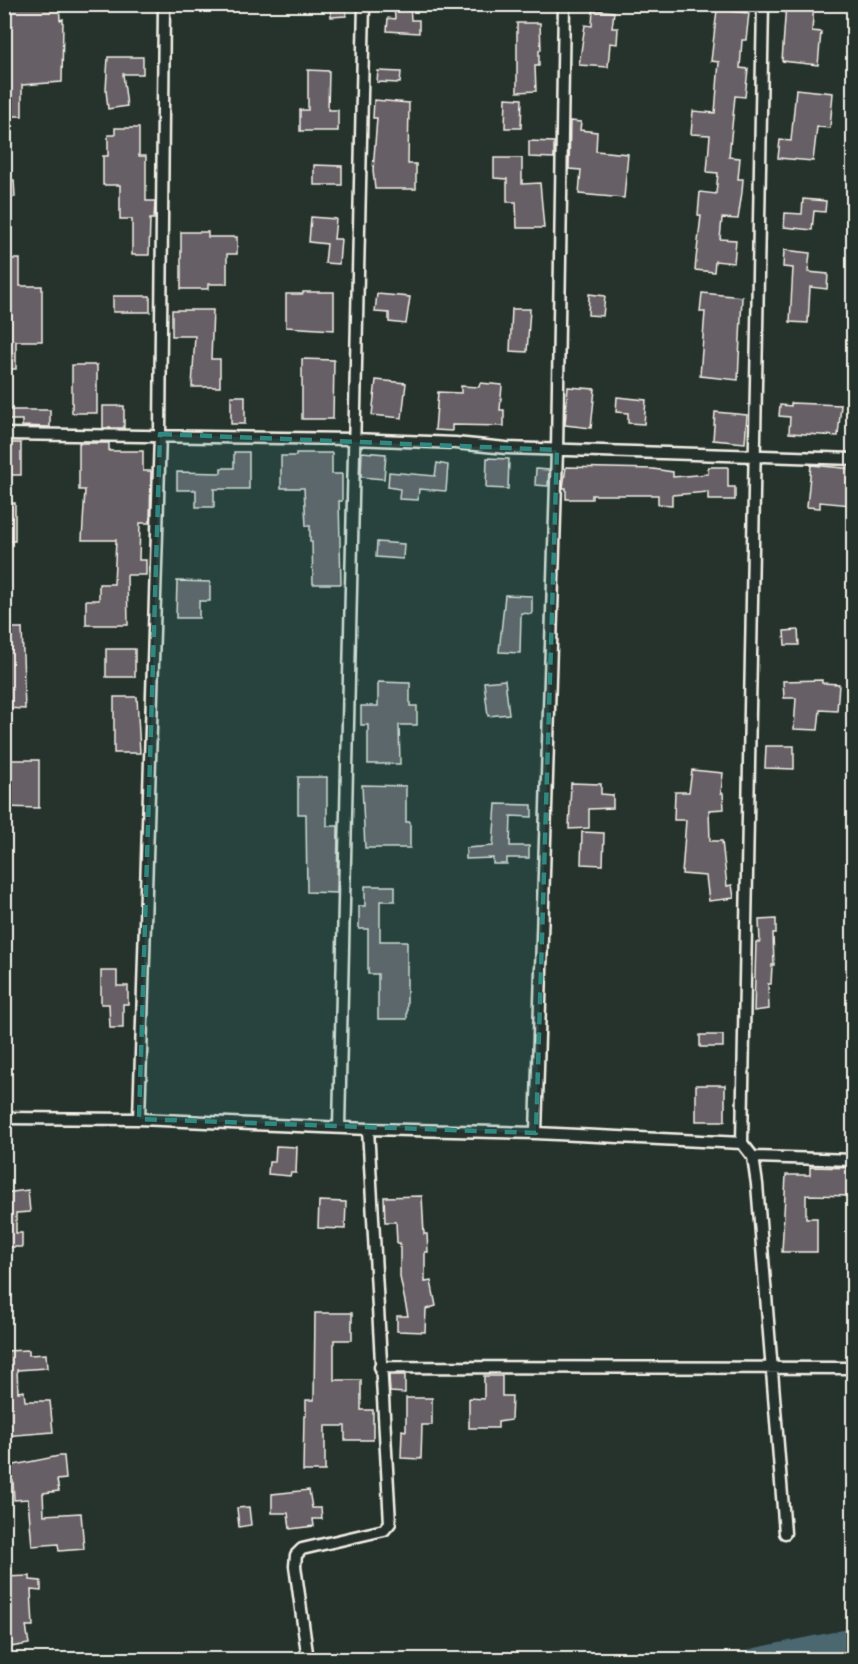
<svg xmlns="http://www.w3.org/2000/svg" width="858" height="1664" viewBox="0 0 858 1664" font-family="'Playpen Sans',sans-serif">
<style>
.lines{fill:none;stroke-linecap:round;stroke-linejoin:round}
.river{stroke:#4c6771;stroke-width:24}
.building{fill:#665e65;stroke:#f4f1e8;stroke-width:1.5}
.minor-casing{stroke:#f4f1e8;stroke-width:15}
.minor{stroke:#26332d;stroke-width:10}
.marked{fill:#318880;fill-opacity:0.2;stroke:#318880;stroke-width:4.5;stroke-dasharray:12 8;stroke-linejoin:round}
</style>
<rect width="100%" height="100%" fill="#26332d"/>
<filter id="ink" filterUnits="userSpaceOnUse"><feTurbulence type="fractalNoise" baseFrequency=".0167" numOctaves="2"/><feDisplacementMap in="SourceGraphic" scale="12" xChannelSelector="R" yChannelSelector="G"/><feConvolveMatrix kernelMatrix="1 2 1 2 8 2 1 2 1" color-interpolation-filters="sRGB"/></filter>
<g filter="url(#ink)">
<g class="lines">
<path class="river" d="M756,1660L854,1640"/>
</g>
<path class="building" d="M4,4H59L60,20L63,19L62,82L22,85V116H4Z
M330,4H346V16L331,17Z
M394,4H410L411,20H419V33L387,31L388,18L395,19Z
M786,4H814L812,31L821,32L818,65L782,61Z
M593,10L614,12L612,28H618L617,44L610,43L608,67L579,65L585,25L592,26Z
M717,10L749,13L746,40H742L740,68L748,69L745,97L735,96L729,157L740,158L738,179H743L742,192L738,219L722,218L720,239L736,240L734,263L715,261L714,272L695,270L696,259L701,216L698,215L700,192L716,194L718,173L707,172L710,135L691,134L693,111L715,113L719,62L711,61Z
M517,23H540L541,50H539V66H535L536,91L517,92Z
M108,57H143V74H123L127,106L108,109L106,90Z
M308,70L329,71L328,110H338V131H300V110H308Z
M378,71L401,72L400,83L377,82Z
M796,89L833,93L830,128L817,127L813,161L778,158L780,140L791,141Z
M506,98L522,99L521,128H505Z
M374,100L409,103L408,164H416V189H375L373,170L377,118H373Z
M570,121L581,122L580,130L597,132L596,151L628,154L624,198L579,194L581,170L569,169Z
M115,128H139V156H146V201H155L154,219H150L149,255H132V219H120V185H103V156H108V135H115Z
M529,141L554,142V158L529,157Z
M494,158H522V184L540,183L544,228H517L516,202H507V179L494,178Z
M314,165L342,166V185H314Z
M14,180L15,197H4V181Z
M803,199L826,201L825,212L814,211L812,230L784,227L785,213L802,214Z
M311,217L336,219L334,239H341L339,264L325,263L327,244L309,242Z
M181,232H208V237H237V254H227V284H208V289H181Z
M784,250L810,253L808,272L828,274L827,289L810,287L808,323L790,322L793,268L783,267Z
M4,259H20V286H42V341H16V369H4Z
M303,292H334V330L286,327V294H303Z
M702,293L742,297L738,380L700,376L705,312H700Z
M377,294L410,297L406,324L389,322V313L375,312Z
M589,294L605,296L603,316L588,315Z
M113,296H150V312H113Z
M512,309H530L527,352L510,351Z
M172,310H213L211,359H220V387H192L195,336H172Z
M302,359L334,360L333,419H302Z
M72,365H97V413H72Z
M376,380L406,383L402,418L372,415Z
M480,383L502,385L500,410H504V426L452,425V431L435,430L438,392L461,393V386L479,387Z
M568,387L595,389L591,428L565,425Z
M231,396H245V424H231Z
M617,397L646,400L644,424L628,423V413L616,412Z
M791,403L841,405L838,436L789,433L790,417L779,416L780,405L791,406Z
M103,406H124V428H103Z
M4,410H50V427L22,426V420H4Z
M715,412L747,415L745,443L713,440Z
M4,443H21V475H4Z
M79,443H109V451H143V471H151L150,523H140L139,560H146V575H127L128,625H86V600H99V584H114L116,540H82L85,490H79Z
M234,452H249V489H214V507H196V490H177V472L221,473V468H234Z
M362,452L386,454L384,479L361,477Z
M296,453H332V474H342V501H339L341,584H313L312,542H310V526H306L304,488H281V456H296Z
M487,458L509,459L508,489L486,488Z
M437,463L448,465L446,491L419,489L418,500L399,499L400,489L388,487L389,472L435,476Z
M811,465L854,469L851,505L820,502V508L807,507Z
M566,467L653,469L673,472V477L708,474V467H728V487H735V500H708V492L672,495V505L658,504V495H592V499H566V488H563Z
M536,469L549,470L548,486L535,485Z
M4,503H15V541H4Z
M377,542L404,544L403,559L376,557Z
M177,581L210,582V601H199V618H176Z
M505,595L532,596V614L521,613L520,653L499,652Z
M4,628H22L25,709L4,708Z
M798,630L799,645H785L784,631Z
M106,649H135V677H106Z
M505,680L509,714L488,716L484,682Z
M822,680V683L839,684L837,711L820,710L818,730L794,729L796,698H784L783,681Z
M378,682L410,683V706H417V725H399L400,764H368V725H361V706H378Z
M114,697H137L140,753H114Z
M766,746H794V769L765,768Z
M4,760H39V808L4,807Z
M692,770L723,773L721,793H723L724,809L709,810L710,841H722L727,886L732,885L734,898L709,901L706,876L682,874L686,820H674L675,792H689Z
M298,777H327V826H338L337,893L307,892L306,814H298Z
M571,783L601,784V794L613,795V808L589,809V828L569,829Z
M362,785L406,786V822H410V848H365Z
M496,804L532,805V817L511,816L510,846H529V858H507V864H493V858L466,859V848L493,846Z
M582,832L604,833L603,865L581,864Z
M365,886H395V901H380V941H407V1019H378V974H368V929H359V906H365Z
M776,919V933H773L774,965H772L771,984H768L769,1009L754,1011L756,942H760L759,920Z
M101,971H117V986H128V1004H123V1028H110L109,1004H101Z
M700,1035H723V1047H700Z
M696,1085H725V1121H696Z
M276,1146L297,1147L296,1173H291L290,1176L268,1174L269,1162H275Z
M810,1167L854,1168V1196L806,1195V1218H817V1252H782L786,1175H810Z
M28,1190L30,1212L16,1213V1233H22V1247H4V1193Z
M422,1196L424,1234H427L428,1252H425V1282L431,1281L436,1306L426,1309L425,1332L397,1331V1316H408L400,1277V1243H397L396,1222H385L384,1197Z
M319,1201L346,1202L345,1229L318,1228Z
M315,1313H352V1340H334V1380H361V1410H373V1440H345V1426H325V1471H303L304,1416H306V1400H314Z
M29,1350V1355L46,1354L47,1368L17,1370L18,1392L24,1391L25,1401H50L53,1432L4,1436V1351Z
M389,1375H405V1393L390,1392Z
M484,1376H502V1396H512L511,1420L498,1422V1428H469V1398L484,1399Z
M406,1398H432V1425H422L421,1459L401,1458L402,1430L406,1431Z
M59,1456H64L66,1479L57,1480L59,1491L43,1493L44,1515L81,1513L84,1549L59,1551L58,1544L32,1546L28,1499L14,1500L13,1481L4,1482V1467Z
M309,1490L312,1508H321L322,1519H313L314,1526L290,1529L288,1513H272V1494Z
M249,1507L251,1525L239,1527L237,1508Z
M30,1576V1580L41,1581V1591L31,1590L33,1626H26L29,1644L4,1648V1577Z"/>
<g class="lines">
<g class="minor-casing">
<path id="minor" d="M4,434L353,439L455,443L506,448L854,459
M4,1118L139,1119L368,1129L536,1133L742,1143L753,1157L854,1160
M139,1119L160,434L164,4
M339,1127L364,4
M536,1133L557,450L564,4
M742,1143L763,4
M753,1157L757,1184L785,1533
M380,1367L854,1368
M308,1660L295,1566L296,1555L302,1549L384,1530L390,1523L368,1129"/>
</g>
<use href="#minor" class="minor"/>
</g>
</g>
<path class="marked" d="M160,434L557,450L536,1133L139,1119Z"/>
<rect width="858" height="1664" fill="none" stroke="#26332d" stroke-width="24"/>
<rect x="12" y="12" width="834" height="1640" fill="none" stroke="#f4f1e8" stroke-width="2" filter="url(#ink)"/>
</svg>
